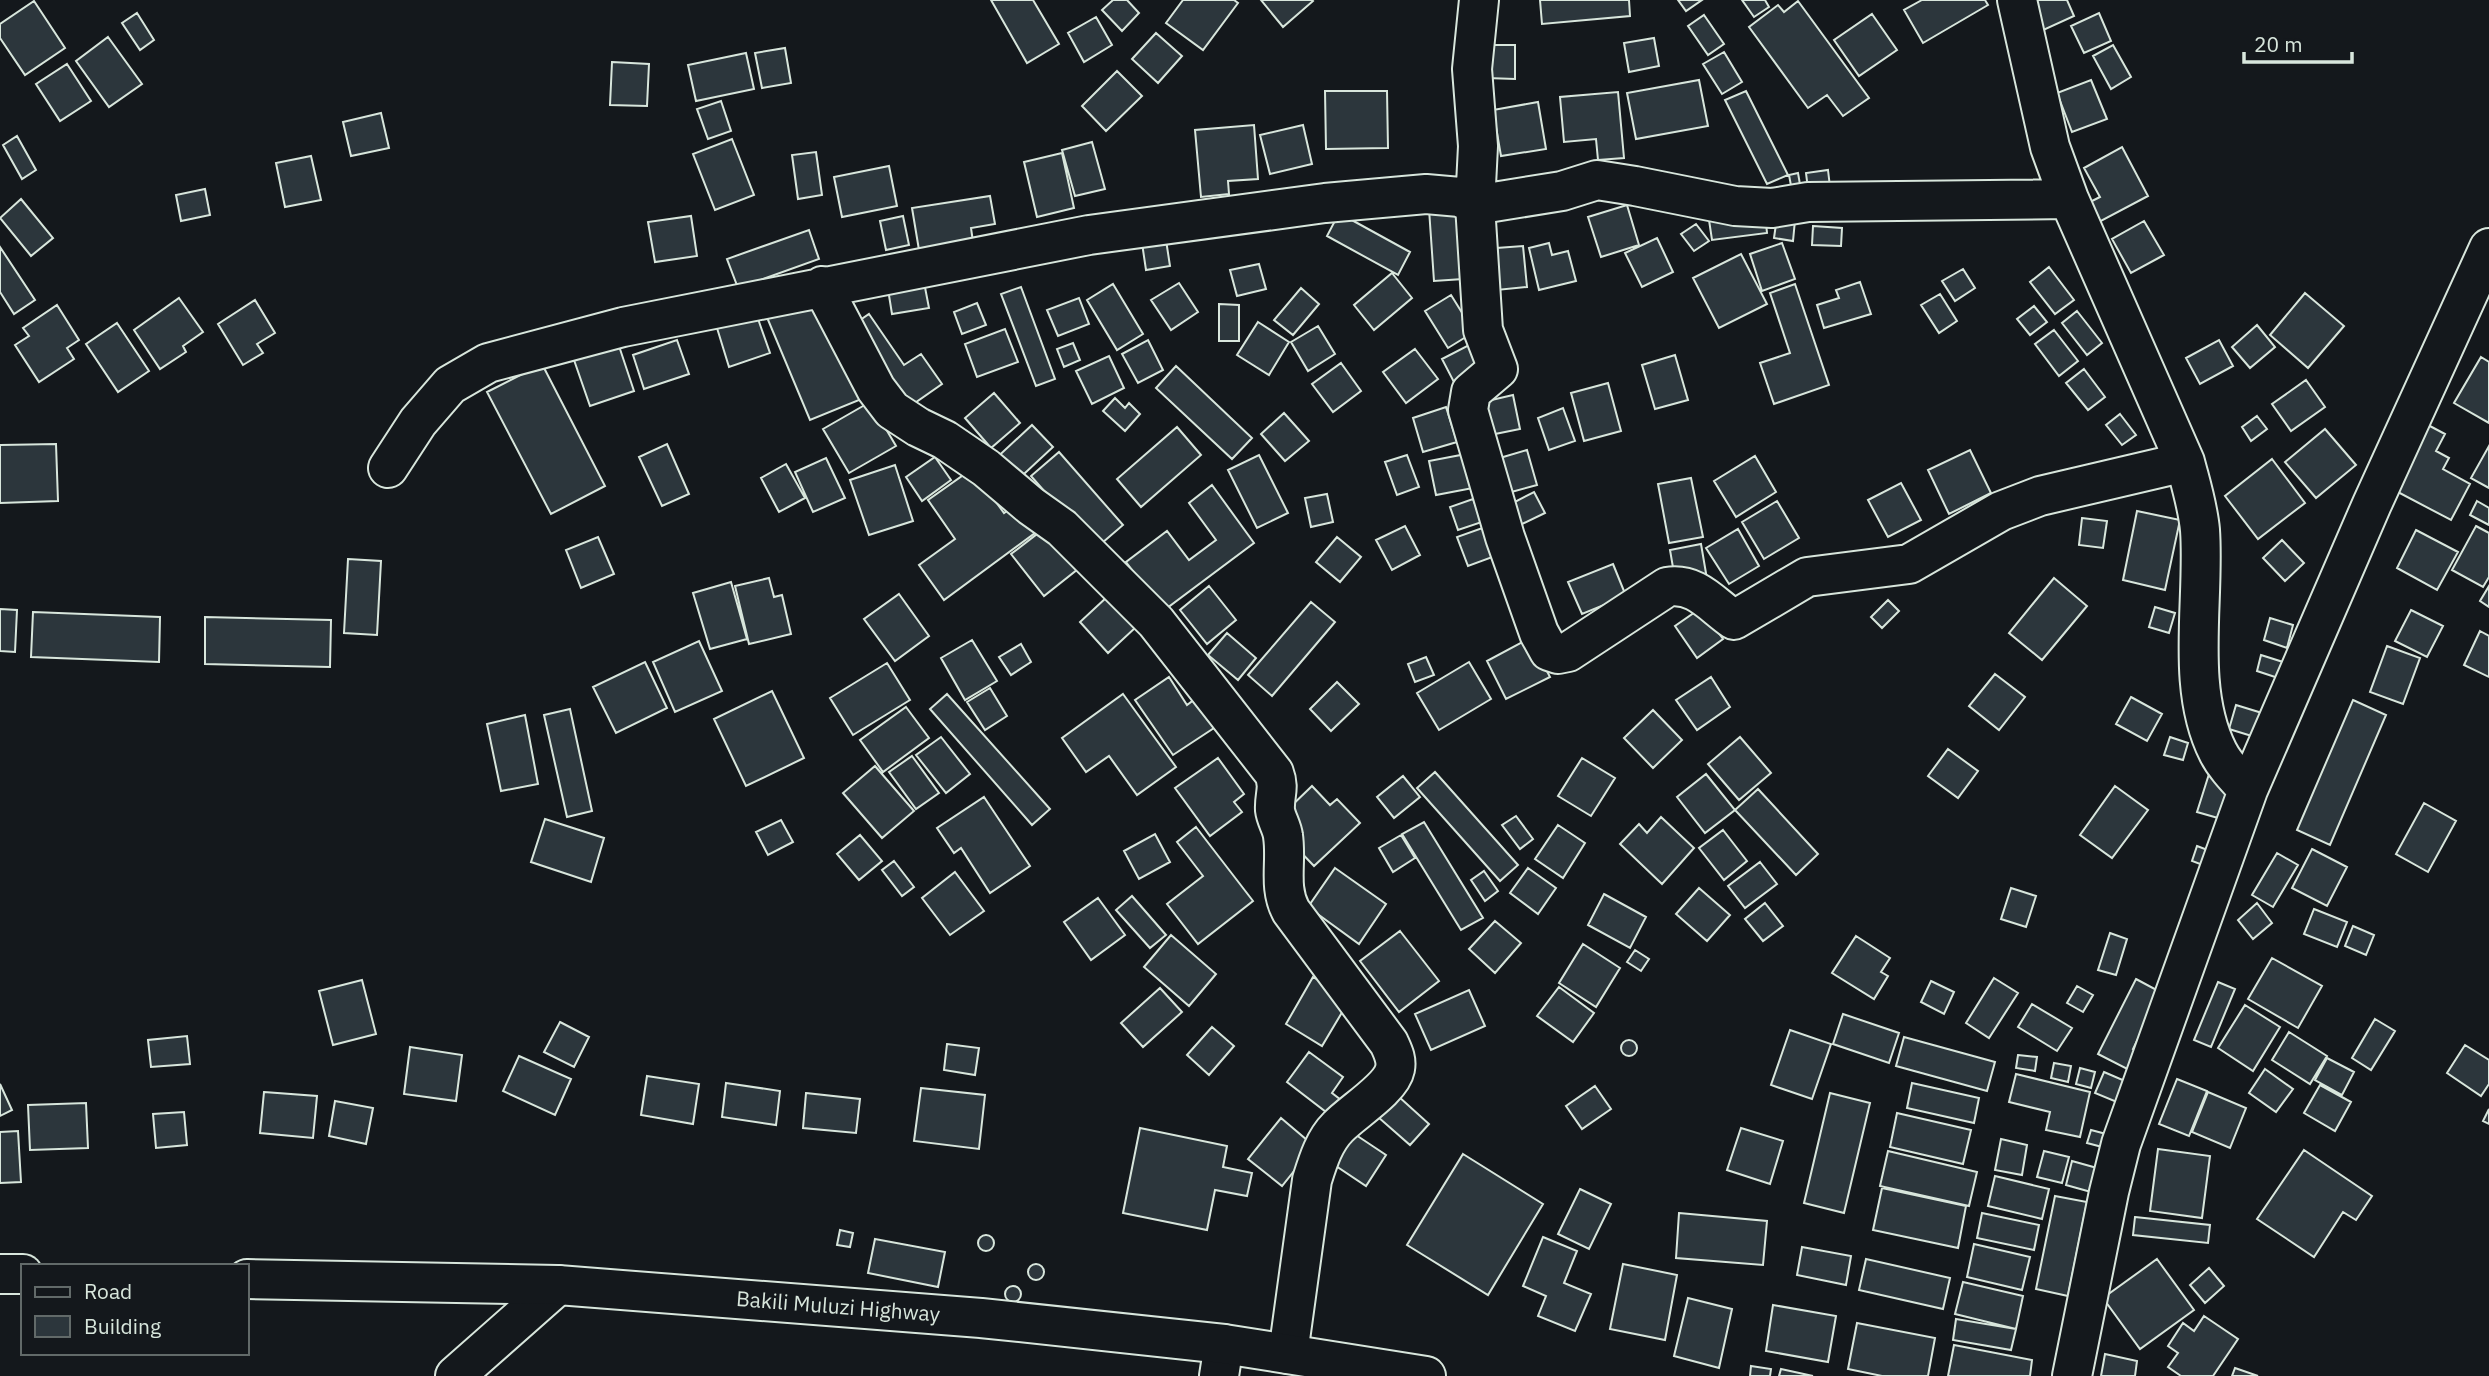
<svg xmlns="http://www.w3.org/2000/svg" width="2489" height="1376" viewBox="0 0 2489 1376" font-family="'IBM Plex Sans',sans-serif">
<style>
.building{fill:#2c363c;stroke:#d8e6dc;stroke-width:2}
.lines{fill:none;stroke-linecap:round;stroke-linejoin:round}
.minor-casing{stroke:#d8e6dc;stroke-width:42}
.highway-casing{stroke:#d8e6dc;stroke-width:42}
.minor{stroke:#14181c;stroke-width:38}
.highway{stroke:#14181c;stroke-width:38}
.labels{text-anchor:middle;stroke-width:5;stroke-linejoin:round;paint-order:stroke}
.street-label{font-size:21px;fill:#d8e6dc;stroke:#14181c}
</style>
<rect width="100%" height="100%" fill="#14181c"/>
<path class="building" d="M991,0H1033L1059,44L1027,63Z
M1113,0H1127L1139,13L1122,31L1102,10Z
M1183,0H1234L1238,3L1203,50L1166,23Z
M1261,0H1312L1313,1L1283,27Z
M1540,0H1629L1630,16L1542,24Z
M1678,0H1702L1686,11Z
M1742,0H1765L1769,7L1754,17Z
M1922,0H1985L1988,5L1923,43L1904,10Z
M2038,0H2067L2074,16L2039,32L2027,5Z
M34,1L65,48L25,75L0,38V24Z
M1798,1L1869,98L1843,116L1827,95L1808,108L1749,27L1778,5L1784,12Z
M137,13L154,40L140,50L122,23Z
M2099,13L2111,41L2084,53L2071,26Z
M1872,14L1897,50L1859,76L1834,40Z
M1704,15L1724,44L1708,55L1688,26Z
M1096,17L1112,45L1084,62L1068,33Z
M1156,33L1182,56L1158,83L1132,59Z
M108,37L142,84L109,107L76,61Z
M1654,38L1659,66L1629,72L1624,43Z
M1487,45H1515V79L1487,78Z
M2113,45L2131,77L2111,89L2093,56Z
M785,48L791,83L762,88L755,53Z
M1724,52L1742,82L1722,94L1703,64Z
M746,53L754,89L696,101L688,65Z
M612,62L649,64L647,106L610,105Z
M67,64L91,101L60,121L36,84Z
M1117,71L1142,96L1106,131L1082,106Z
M1699,80L1708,126L1636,139L1627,93Z
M2091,80L2107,119L2072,132L2057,93Z
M1325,91H1387L1388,148L1326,149Z
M1746,91L1788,175L1767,184L1725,100Z
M1618,92L1624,158L1598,160L1596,139L1564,142L1560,97Z
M721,101L731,131L708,139L697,109Z
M1538,102L1546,149L1501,156L1493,110Z
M381,113L389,148L351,156L343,122Z
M1254,125L1258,179L1228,181L1229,194L1201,197L1195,130Z
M1303,125L1312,164L1270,174L1260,135Z
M17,136L36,170L22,179L3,145Z
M732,139L754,195L715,210L693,154Z
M1092,142L1105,189L1075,196L1062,150Z
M2122,147L2148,196L2099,222L2088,203L2100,197L2084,168Z
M816,152L822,195L798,199L792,155Z
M1062,153L1074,208L1037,217L1024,162Z
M311,156L321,200L285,207L276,163Z
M889,166L897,206L842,217L834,177Z
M1828,170L1830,187L1808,189L1806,173Z
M1798,173L1801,190L1792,191L1789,175Z
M205,189L210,215L181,221L176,195Z
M990,196L995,224L971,228L973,242L919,250L912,208Z
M21,199L53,238L31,256L0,218Z
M1627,205L1639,245L1601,257L1588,217Z
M1458,207L1463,279L1434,281L1429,209Z
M1339,213L1410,252L1398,275L1327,236Z
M1765,213L1767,233L1712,240L1709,220Z
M691,216L697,256L655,262L648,222Z
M903,216L909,245L886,250L880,221Z
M1777,217L1795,220L1793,241L1774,238Z
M2144,221L2164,255L2131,273L2112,239Z
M1696,224L1709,241L1694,251L1681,234Z
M1813,226L1842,228L1841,246L1812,245Z
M809,230L819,259L738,288L727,259Z
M1657,238L1673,272L1642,287L1625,253Z
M1166,240L1170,266L1146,270L1142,243Z
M1549,243L1552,255L1568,251L1576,281L1539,290L1529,248Z
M1782,243L1795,279L1762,291L1750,254Z
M1523,246L1527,287L1487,291L1483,249Z
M0,247L35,300L14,314L0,292Z
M1741,254L1767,304L1719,328L1693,278Z
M1259,264L1266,289L1237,296L1230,270Z
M2049,267L2074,300L2055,314L2030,282Z
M1963,269L1975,288L1955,301L1942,281Z
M1392,273L1412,298L1374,330L1354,305Z
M923,277L929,308L892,314L887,283Z
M1860,282L1871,314L1824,328L1817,305L1839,298L1836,290Z
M1179,283L1198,312L1171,330L1151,300Z
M1113,284L1143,334L1117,350L1087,300Z
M1795,284L1829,385L1774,404L1760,363L1790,353L1770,293Z
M1021,287L1055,379L1036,386L1001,294Z
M1301,288L1319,304L1293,335L1274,320Z
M820,293L864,398L810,420L766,315Z
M2305,293L2344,326L2308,368L2270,335Z
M1940,294L1957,321L1939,333L1921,305Z
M1451,295L1474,332L1448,348L1425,311Z
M179,298L203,332L183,346L186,352L160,369L134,330Z
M1079,298L1089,324L1058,336L1047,310Z
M255,300L275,333L257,344L263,353L243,365L218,324Z
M977,303L986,325L962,334L954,312Z
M1219,304L1239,305V341H1219Z
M57,305L79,340L67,348L74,359L39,382L15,345L29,336L23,328Z
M2034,306L2047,322L2030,335L2017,319Z
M2077,311L2102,343L2087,355L2062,323Z
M869,314L904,365L921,354L942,384L909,407L853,325Z
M757,316L770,353L729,367L717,328Z
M1258,322L1289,342L1269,375L1237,355Z
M117,323L149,371L118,392L86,344Z
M2257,325L2275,347L2250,368L2232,347Z
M1318,326L1335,354L1308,371L1291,342Z
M1005,329L1018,362L977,377L965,344Z
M2054,330L2078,361L2059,376L2035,344Z
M677,340L689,374L644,389L633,355Z
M1148,340L1163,370L1138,383L1122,354Z
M2219,340L2233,366L2200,384L2186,358Z
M1073,343L1080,360L1064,367L1057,349Z
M1469,345L1483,372L1456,386L1442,359Z
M619,346L634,391L590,406L574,360Z
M1415,349L1438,379L1406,403L1383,372Z
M1675,355L1688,400L1655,409L1642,365Z
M1109,356L1124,388L1092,404L1076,371Z
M2481,357L2489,362V423L2454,403Z
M1341,363L1361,391L1333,412L1312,384Z
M542,364L605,486L551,514L487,392Z
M1176,366L1252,438L1232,459L1156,388Z
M2084,369L2105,397L2088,410L2066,383Z
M2306,380L2325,407L2291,431L2272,404Z
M1608,383L1621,431L1584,441L1571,393Z
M994,393L1020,423L991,448L965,418Z
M1513,395L1520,429L1490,435L1483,402Z
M1115,398L1125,408L1129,403L1140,414L1125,431L1103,411Z
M870,402L896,446L849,473L823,429Z
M1446,407L1457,442L1423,452L1413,418Z
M1563,408L1575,441L1549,450L1538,418Z
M1284,413L1309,441L1285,461L1261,434Z
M2120,414L2136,435L2122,445L2106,425Z
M2257,416L2267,429L2251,441L2242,427Z
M1032,425L1053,447L1012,485L992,462Z
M2428,425L2445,434L2436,451L2449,458L2443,469L2470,484L2451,520L2394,490Z
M1177,427L1201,455L1141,507L1117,479Z
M2325,429L2356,465L2316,498L2285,462Z
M56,444L58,501L0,503V445Z
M667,444L689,494L662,506L639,457Z
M2489,446V488L2471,478Z
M1527,450L1537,485L1504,494L1493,460Z
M1970,450L1991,493L1949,514L1928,470Z
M1059,452L1123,525L1095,549L1031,476Z
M1466,454L1473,488L1436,495L1429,461Z
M1259,455L1288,513L1257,528L1228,470Z
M1407,455L1419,487L1397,495L1385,462Z
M1755,456L1776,492L1736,517L1714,481Z
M935,457L951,480L922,501L906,477Z
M826,458L845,498L813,512L795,472Z
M2272,459L2305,503L2258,539L2225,496Z
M786,464L805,498L779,512L761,478Z
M895,465L913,521L869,535L850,480Z
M972,469L1004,513L1019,502L1039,530L944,600L919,565L955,539L928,500Z
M1691,478L1703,537L1669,543L1658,484Z
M1901,483L1921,520L1888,537L1868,500Z
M1212,485L1254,543L1163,611L1126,562L1167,531L1189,560L1216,540L1189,503Z
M1534,492L1545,513L1520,525L1509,505Z
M1327,494L1333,522L1311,527L1305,498Z
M1473,499L1482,522L1458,530L1450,507Z
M1777,501L1799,538L1764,559L1742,522Z
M2477,501L2489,508V525L2470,515Z
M2137,511L2180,520L2165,590L2123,580Z
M2082,518L2107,521L2103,548L2079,545Z
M1405,526L1420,555L1392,570L1376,540Z
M1488,526L1498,555L1468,566L1457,537Z
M2476,526L2489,533V577L2483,587L2452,570Z
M1045,528L1078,569L1044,596L1011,554Z
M1738,529L1759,566L1729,584L1706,548Z
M2416,530L2458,552L2437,590L2397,568Z
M598,537L614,574L581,588L566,550Z
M1337,537L1361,557L1340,582L1316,562Z
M2282,540L2304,563L2285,581L2263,558Z
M1701,544L1707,579L1676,585L1670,550Z
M348,559L381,561L377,635L344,633Z
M1613,564L1626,596L1582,614L1568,582Z
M769,578L774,597L782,595L791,634L749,644L735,586Z
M2054,578L2087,606L2042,660L2009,633Z
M731,582L747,639L710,649L693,593Z
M1209,586L1236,620L1207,644L1180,610Z
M2489,586V607L2480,601Z
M899,594L929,636L895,661L864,619Z
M1107,597L1135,628L1108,653L1080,622Z
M1888,600L1899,611L1882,628L1871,617Z
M1311,602L1335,622L1272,696L1248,675Z
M2155,607L2175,613L2169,633L2149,627Z
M1701,608L1723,639L1697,658L1675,626Z
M0,609L17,610L15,652L0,651Z
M2411,610L2443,626L2427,657L2395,641Z
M33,612L160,617L159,662L31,657Z
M205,617L331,620L330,667L205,664Z
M2270,618L2293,625L2287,648L2264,640Z
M2480,631L2489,636V677L2464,665Z
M1227,633L1256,658L1238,680L1208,655Z
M1530,638L1550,677L1506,699L1487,661Z
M972,640L997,681L965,700L941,658Z
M699,641L722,691L675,712L653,662Z
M1021,644L1031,662L1011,675L999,657Z
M2387,646L2420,658L2403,704L2370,692Z
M2261,655L2283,662L2278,678L2257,671Z
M1426,657L1434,675L1415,682L1408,664Z
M645,662L667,708L616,733L593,687Z
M1469,662L1491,699L1439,730L1417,693Z
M887,663L910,700L853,735L830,698Z
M1995,674L2025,697L1999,730L1969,706Z
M1169,677L1187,705L1195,699L1214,728L1173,755L1135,700Z
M1711,677L1730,707L1697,730L1676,700Z
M1337,682L1359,704L1331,731L1310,709Z
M990,688L1007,716L985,730L967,702Z
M772,691L804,758L746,786L714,719Z
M947,694L1050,809L1032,825L930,709Z
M1123,694L1176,767L1137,795L1109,756L1086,772L1062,738Z
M2131,697L2162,714L2147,741L2116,724Z
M2353,700L2386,715L2330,845L2297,830Z
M2236,705L2262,713L2255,737L2229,729Z
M906,707L929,738L883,772L860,740Z
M570,709L592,811L567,817L544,715Z
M1653,710L1682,740L1653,768L1624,738Z
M525,715L538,784L501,791L487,724Z
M941,737L970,774L946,793L916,755Z
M1740,737L1771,773L1739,800L1708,764Z
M2170,737L2188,743L2183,760L2164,755Z
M1948,749L1978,771L1958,798L1928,776Z
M912,756L939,793L916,809L889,772Z
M1218,758L1244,794L1234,802L1242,812L1210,836L1175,788Z
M1582,758L1615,778L1591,816L1558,796Z
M875,766L914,811L882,838L843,793Z
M1435,772L1518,865L1500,881L1417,788Z
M1706,774L1735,810L1705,833L1677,797Z
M2209,774L2230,781L2218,818L2197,812Z
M1403,776L1420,797L1394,818L1377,797Z
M1312,786L1330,805L1337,799L1360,823L1314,866L1291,842L1302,832L1284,813Z
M2115,786L2148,810L2112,858L2080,835Z
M1758,789L1818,854L1796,875L1735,810Z
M984,797L1030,866L990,893L961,848L954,853L937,828Z
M2424,803L2456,821L2428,872L2396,854Z
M1516,816L1533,839L1520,849L1502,825Z
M1661,817L1694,848L1662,884L1620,844L1639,824L1647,833Z
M545,819L604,838L591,882L531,862Z
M781,820L793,842L768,855L756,832Z
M1424,822L1483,918L1461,930L1402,834Z
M1558,825L1585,843L1563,878L1535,859Z
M1196,827L1253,901L1198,944L1167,904L1203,876L1177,842Z
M1723,830L1747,861L1724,880L1699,848Z
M1155,834L1170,862L1139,879L1124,851Z
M860,835L882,861L859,880L837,854Z
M1401,835L1415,858L1393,872L1379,848Z
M2197,846L2213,852L2208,867L2192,861Z
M2312,849L2347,867L2327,906L2292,888Z
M2277,853L2298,865L2273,907L2252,895Z
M894,861L914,887L902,896L882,870Z
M1760,862L1777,884L1745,908L1728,886Z
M1335,868L1386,904L1359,944L1308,907Z
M1528,868L1556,888L1538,914L1510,893Z
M1484,871L1498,891L1485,901L1471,880Z
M955,872L984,911L950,935L922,898Z
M1699,888L1730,915L1707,941L1676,914Z
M2011,888L2036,896L2026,927L2001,919Z
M1604,894L1646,917L1630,948L1588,925Z
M1132,896L1166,935L1150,948L1116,910Z
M1098,898L1125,935L1091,960L1064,922Z
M1765,903L1783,926L1763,941L1745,919Z
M2257,903L2272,923L2253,939L2238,920Z
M2314,909L2347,922L2337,947L2304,934Z
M1495,921L1521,943L1495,973L1469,949Z
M2353,926L2374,935L2366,955L2345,946Z
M1400,931L1439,981L1399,1012L1360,961Z
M2110,933L2127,939L2116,975L2098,970Z
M1171,935L1216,974L1189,1006L1144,967Z
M1856,936L1890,958L1881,972L1888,976L1874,999L1832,973Z
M1583,944L1620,968L1596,1007L1559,983Z
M1635,950L1649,959L1641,971L1627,962Z
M2272,958L2322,986L2298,1028L2248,999Z
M1313,977L1350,999L1322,1046L1286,1024Z
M1994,978L2018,993L1989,1038L1966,1023Z
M2136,979L2166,995L2151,1012L2133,1049L2147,1057L2137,1074L2098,1054Z
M362,980L376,1034L333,1045L319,991Z
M1931,981L1954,992L1944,1014L1921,1002Z
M2218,982L2235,989L2211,1047L2194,1040Z
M2077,986L2093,995L2083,1012L2067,1003Z
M1559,987L1594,1013L1573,1042L1537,1016Z
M1160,988L1182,1012L1143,1047L1121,1023Z
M1469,990L1485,1026L1431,1050L1415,1014Z
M2032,1004L2072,1028L2057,1051L2018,1027Z
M2245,1005L2280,1027L2253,1071L2218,1048Z
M1843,1014L1899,1033L1889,1063L1833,1044Z
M2375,1019L2395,1031L2371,1070L2352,1058Z
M560,1022L589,1037L574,1067L544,1052Z
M1212,1027L1234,1046L1209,1075L1187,1055Z
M1790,1030L1831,1044L1812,1099L1771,1085Z
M2289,1032L2327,1056L2310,1084L2272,1060Z
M187,1036L190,1064L151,1067L148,1040Z
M1904,1037L1995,1062L1987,1091L1896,1066Z
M1621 1048a8 8 0 1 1 16 0a8 8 0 1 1-16 0Z
M947,1044L979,1048L975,1075L944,1070Z
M2465,1045L2489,1060V1084L2481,1096L2447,1073Z
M410,1047L462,1055L456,1101L404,1094Z
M1309,1052L1343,1077L1332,1093L1341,1100L1330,1115L1287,1082Z
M2018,1055L2037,1057L2035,1071L2016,1068Z
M519,1056L571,1079L555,1115L503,1091Z
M2327,1058L2354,1072L2342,1095L2315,1080Z
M2054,1063L2071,1066L2068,1082L2051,1078Z
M2080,1068L2095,1072L2091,1088L2076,1084Z
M2265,1069L2293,1089L2276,1112L2249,1093Z
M2104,1072L2132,1084L2124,1105L2095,1093Z
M2016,1074L2090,1092L2080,1137L2046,1130L2050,1112L2009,1102Z
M647,1076L699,1084L693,1124L641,1115Z
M2177,1079L2207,1091L2189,1136L2159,1124Z
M726,1083L780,1091L776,1125L722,1117Z
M1912,1083L1979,1098L1974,1123L1907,1108Z
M0,1084L12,1110L0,1116Z
M2320,1085L2351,1102L2335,1131L2304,1113Z
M1595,1086L1611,1109L1582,1129L1566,1106Z
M921,1088L985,1095L979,1149L914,1141Z
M264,1092L317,1096L313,1138L260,1133Z
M2208,1092L2246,1108L2230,1148L2192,1132Z
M806,1093L860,1099L856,1133L803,1128Z
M1830,1093L1870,1103L1844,1213L1804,1203Z
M1398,1096L1429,1124L1410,1145L1378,1117Z
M335,1101L373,1108L366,1144L329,1136Z
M86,1103L88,1148L30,1150L28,1105Z
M2489,1109V1124L2483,1121Z
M184,1112L187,1145L156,1148L153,1114Z
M1897,1113L1971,1130L1963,1164L1890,1147Z
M1281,1118L1314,1146L1282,1186L1248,1159Z
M1140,1128L1227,1146L1223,1167L1252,1173L1247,1196L1215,1190L1207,1230L1123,1213Z
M1741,1128L1783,1141L1770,1184L1727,1170Z
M2091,1130L2110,1135L2106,1148L2087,1143Z
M18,1131L21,1182L0,1183V1132Z
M1353,1133L1386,1155L1366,1186L1333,1164Z
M2001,1139L2027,1145L2022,1175L1995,1170Z
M2158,1149L2210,1156L2202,1218L2150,1211Z
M2304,1150L2372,1196L2356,1220L2343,1212L2314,1257L2257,1219Z
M1888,1151L1977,1172L1969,1206L1880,1186Z
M2044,1151L2069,1157L2062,1183L2037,1177Z
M1463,1154L1543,1204L1488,1295L1407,1245Z
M2072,1161L2097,1168L2091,1192L2066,1185Z
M1995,1176L2049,1189L2042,1219L1988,1206Z
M1882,1188L1966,1206L1958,1248L1873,1230Z
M1580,1189L1611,1204L1589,1249L1558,1234Z
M2055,1196L2087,1202L2068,1296L2036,1289Z
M1679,1213L1767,1221L1763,1265L1676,1258Z
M1982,1213L2039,1225L2034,1250L1977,1238Z
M2135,1217L2210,1225L2208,1243L2133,1235Z
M840,1230L853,1233L850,1247L837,1245Z
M978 1243a8 8 0 1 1 16 0a8 8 0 1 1-16 0Z
M1543,1237L1577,1251L1564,1283L1591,1294L1575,1331L1538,1316L1546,1296L1523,1286Z
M875,1239L945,1252L938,1287L868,1273Z
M1974,1244L2030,1257L2022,1290L1967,1277Z
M1802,1247L1851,1256L1846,1285L1797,1275Z
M1866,1259L1950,1278L1943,1309L1859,1290Z
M2157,1259L2194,1310L2140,1349L2103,1298Z
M1028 1272a8 8 0 1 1 16 0a8 8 0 1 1-16 0Z
M1623,1264L1677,1275L1665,1340L1610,1329Z
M2209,1268L2224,1286L2205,1303L2190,1285Z
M1963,1282L2023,1296L2016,1329L1955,1314Z
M1005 1294a8 8 0 1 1 16 0a8 8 0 1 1-16 0Z
M1688,1298L1732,1309L1719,1368L1674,1356Z
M1773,1305L1836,1316L1828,1362L1766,1351Z
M2204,1316L2238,1339L2213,1376H2181L2168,1367L2178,1353L2168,1346L2183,1323L2194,1331Z
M1956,1319L2016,1329L2011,1350L1953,1340Z
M1857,1323L1935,1338L1928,1376H1882L1848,1369Z
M1954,1345L2032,1360L2030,1376H1948Z
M2105,1354L2137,1361L2135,1376H2101Z
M1751,1366L1771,1369L1770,1376H1750Z
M2235,1368L2258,1376H2232Z
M1781,1369L1813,1376H1779Z"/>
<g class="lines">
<g class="minor-casing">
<path id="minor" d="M1479,0L1472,69L1478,146L1475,205L1483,330L1498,369L1471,392L1468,410L1505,537L1539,633L1549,651L1558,654L1568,652L1667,587C1696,582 1712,605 1734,620L1807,577L1909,564L2001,511L2040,496L2185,462
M2017,0L2050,147L2069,199L2185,462C2191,485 2198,507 2200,530C2205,600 2185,687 2218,752C2225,766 2237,778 2248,790
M822,286L876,389L892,410L918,427L945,440L986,468L1031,506L1062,528L1156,622L1274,773C1280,789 1274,795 1275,810C1276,819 1282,827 1283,836C1287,862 1278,887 1291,911L1389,1043C1393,1052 1397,1059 1395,1069C1391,1089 1352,1112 1338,1127C1324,1141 1318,1161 1312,1180L1288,1354
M388,468L418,422L450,385L488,363L623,327L1089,235L1325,203L1426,194L1460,197L1475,205L1562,191L1597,180L1635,186L1735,206L1772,208L1808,202L2069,199
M455,1376L558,1285
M1219,1376L1224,1344
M2072,1376L2109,1192L2121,1144L2248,790L2372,504L2489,248"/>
</g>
<g class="highway-casing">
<g id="highway">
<path d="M0,1274H23"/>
<path id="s1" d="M247,1279L558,1285L981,1318L1224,1344L1426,1376"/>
</g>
</g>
<use href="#minor" class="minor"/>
<use href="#highway" class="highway"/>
</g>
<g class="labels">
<g class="street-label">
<text dy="7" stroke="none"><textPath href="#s1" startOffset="592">Bakili Muluzi Highway</textPath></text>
</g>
</g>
<rect x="21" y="1264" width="228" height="91" fill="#14181c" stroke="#626a69" stroke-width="2"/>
<rect x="35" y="1287" width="35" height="10" fill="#14181c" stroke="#626a69" stroke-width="2"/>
<text x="84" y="1299" font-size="21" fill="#d8e6dc">Road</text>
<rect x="35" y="1316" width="35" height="21" fill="#2c363c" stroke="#626a69" stroke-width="2"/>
<text x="84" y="1334" font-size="21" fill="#d8e6dc">Building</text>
<path d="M2244 52v10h108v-10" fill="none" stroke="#d8e6dc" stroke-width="3.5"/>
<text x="2254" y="52" font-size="21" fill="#d8e6dc" stroke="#14181c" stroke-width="5" paint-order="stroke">20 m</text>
</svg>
